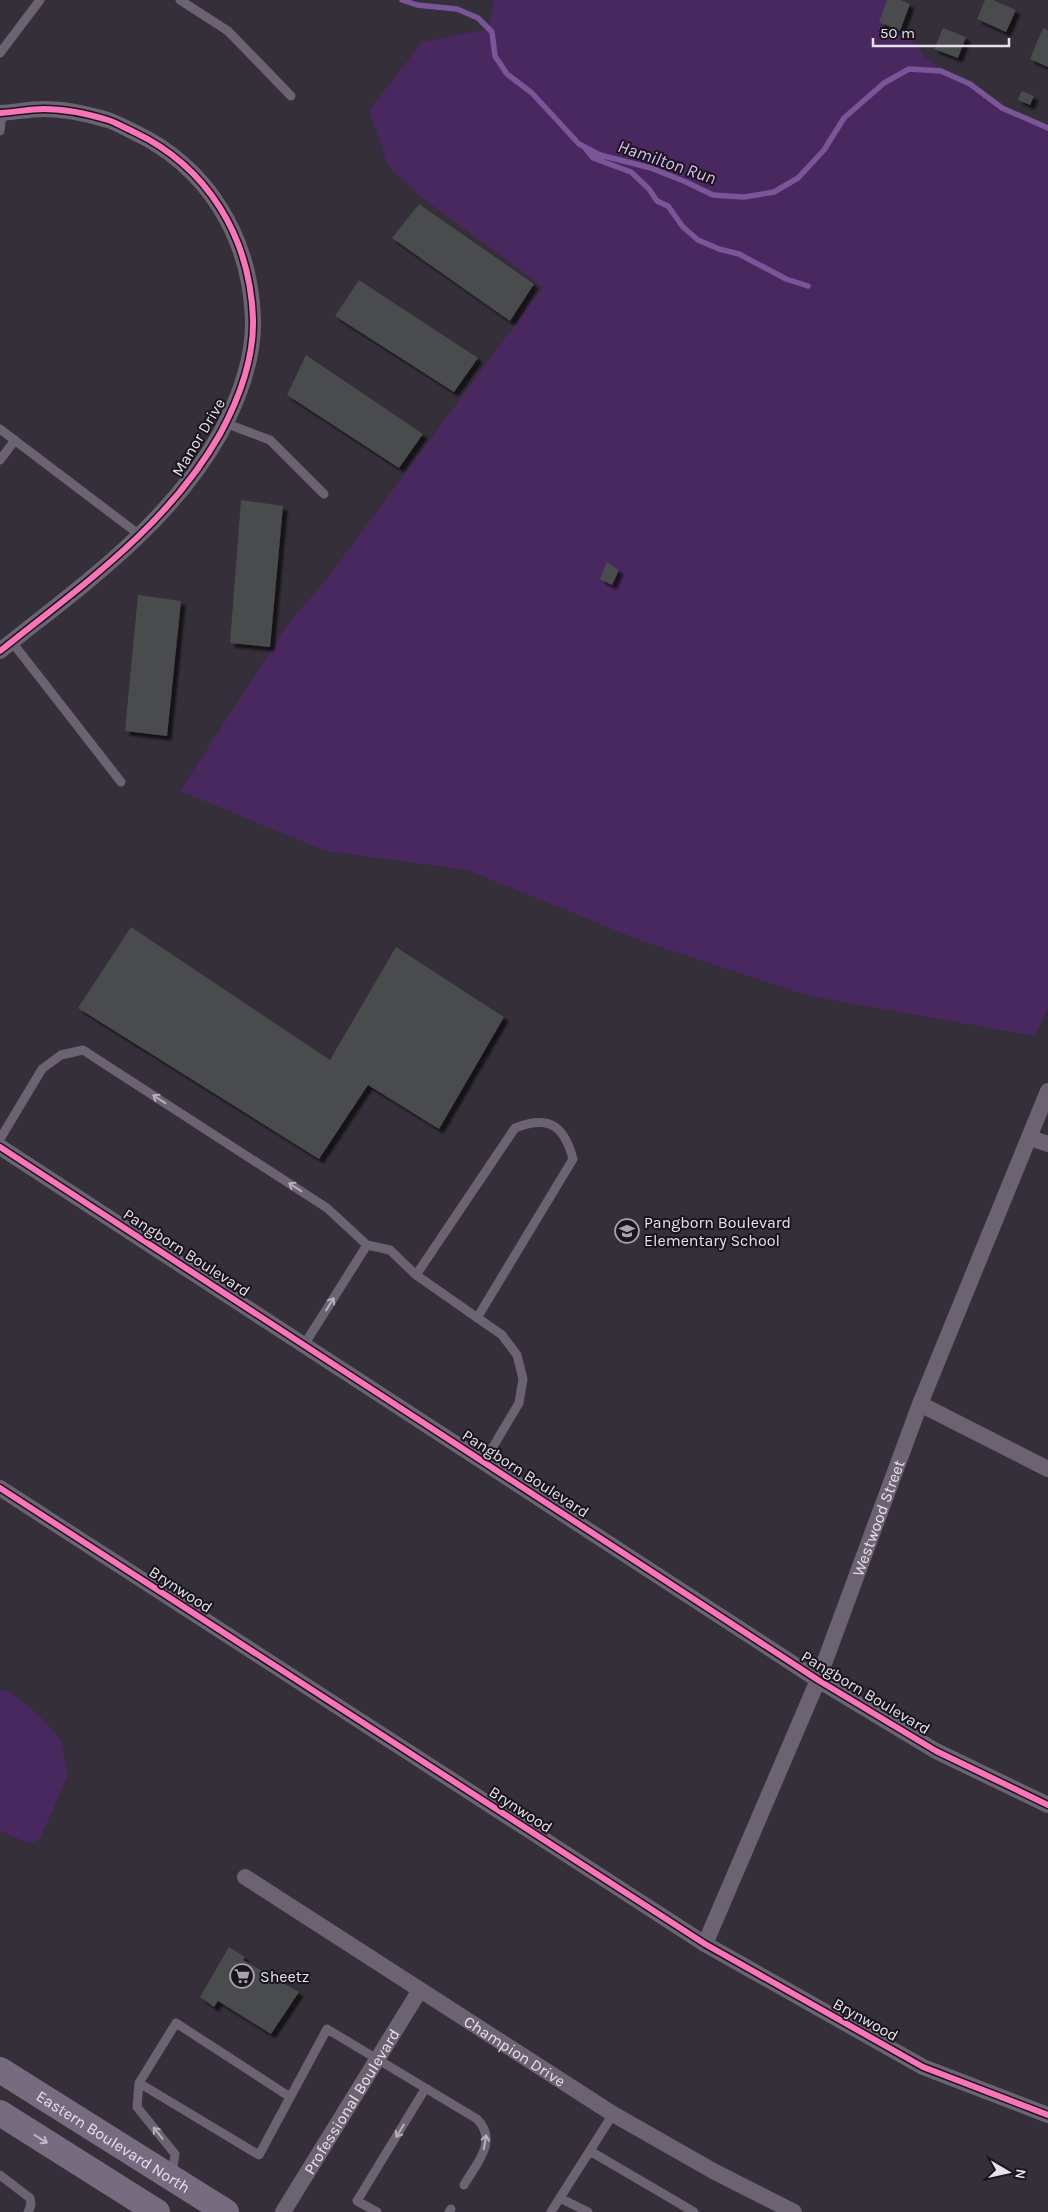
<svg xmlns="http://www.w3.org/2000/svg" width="1048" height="2212" viewBox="0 0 1048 2212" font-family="Karla,sans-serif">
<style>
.green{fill:#492860}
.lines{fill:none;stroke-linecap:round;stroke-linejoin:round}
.stream{stroke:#7a5597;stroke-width:5.5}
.building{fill:#494b4e;filter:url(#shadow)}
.lane{stroke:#6b6372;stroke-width:9}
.street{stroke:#6b6372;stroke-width:16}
.primary{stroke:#766b7f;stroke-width:26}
.cycleway-casing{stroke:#19151d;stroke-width:9}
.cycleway{stroke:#fb73b8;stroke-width:6}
.oneway{stroke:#b5afbb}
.oneway2{stroke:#bfb8c6}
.labels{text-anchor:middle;stroke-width:4;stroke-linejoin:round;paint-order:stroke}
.street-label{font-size:16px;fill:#e7e1ec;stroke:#19151d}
.poi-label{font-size:16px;fill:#e7e1ec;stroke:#19151d;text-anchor:start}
.water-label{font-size:18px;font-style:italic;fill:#dbbbf6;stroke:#19151d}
</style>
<defs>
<filter id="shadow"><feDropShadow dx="4.5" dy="4.5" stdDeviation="1" flood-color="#0009"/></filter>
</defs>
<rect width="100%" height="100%" fill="#342f38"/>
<path class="green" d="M494,0H896L892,8L926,59L1019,114L1048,126V1008L1035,1036L809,996L639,940L468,870L326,851L180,791L290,621L326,580L543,287L417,194L388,166L369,110L422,42L488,29Z
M0,1690L12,1693L39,1715L61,1740L68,1775L40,1838L31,1844L0,1831Z"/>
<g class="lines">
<path class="stream" d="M402,0L417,5L457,9L478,18L492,32L495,56L507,74L532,93L579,144L600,155L651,168L686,182L713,195L744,197L774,192L798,178L824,150L844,118L884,83L909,69L941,71L970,84L1002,108L1048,128
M585,148L593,158L631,172L649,189L657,201L668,206L683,227L698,240L719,249L739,254L786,279L808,286"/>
</g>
<path class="building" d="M887,0H901L910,4L900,31L879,22Z
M985,0H993L1016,10L1006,32L977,19Z
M943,28L966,37L958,58L934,49Z
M1043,28L1048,30V67L1030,59Z
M1022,91L1034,96L1030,105L1018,100Z
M419,204L534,284L510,321L392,238Z
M359,280L478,358L454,392L335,316Z
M306,355L423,434L399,468L287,395Z
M241,500L283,506L270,647L230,643Z
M607,562L619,570L612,585L600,579Z
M138,595L181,601L167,736L125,731Z
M131,927L330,1060L396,947L504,1017L439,1129L368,1085L319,1159L78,1008Z
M229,1947L245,1957L243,1960L299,1992L271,2034L218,2001L214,2007L200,1997Z"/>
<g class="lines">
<path class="lane" d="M180,0L228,31L291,96
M0,53L40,0
M0,131L2,113
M225,423L270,440L324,494
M0,429L141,536
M0,460L15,440
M12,642L121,782
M0,1139L42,1069L61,1055L83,1050L327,1208L367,1245L304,1345
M367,1245L390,1250L416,1275L502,1335L517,1355L523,1379L519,1403L484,1462
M416,1275L515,1128C549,1115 564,1125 573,1159L477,1318
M139,2083L137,2107L175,2154L172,2173
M290,2097L176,2023L139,2083L259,2155L327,2029L477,2119C499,2141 476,2164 464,2185
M590,2151L694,2212
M0,2175L30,2198L31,2205L28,2212
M560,2198L588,2212
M377,2212L357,2201L425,2089
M449,2212L451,2209
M551,2212L613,2114"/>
<g class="street">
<path d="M0,113C15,112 30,109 44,109C65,109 88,114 108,120C117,123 125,128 134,132C208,167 250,237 253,319C254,359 239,399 220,434C168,526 81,586 0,651"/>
<path d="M1030,1138L1048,1144"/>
<path d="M0,1147L818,1680L936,1751L1048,1805"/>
<path d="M920,1404L1048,1469"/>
<path d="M0,1488L705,1944L923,2067L1048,2115"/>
<path id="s1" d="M245,1877L613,2114L715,2172L794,2212"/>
<path id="s2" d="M705,1944L818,1680L920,1404L1048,1091"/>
<path id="s3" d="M283,2212L420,1990"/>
</g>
<g class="primary">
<path id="s4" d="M0,2070L226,2212"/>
<path d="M0,2113L157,2212"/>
</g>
<g class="cycleway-casing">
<path id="cycleway" d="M0,113C15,112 30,109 44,109C65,109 88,114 108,120C117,123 125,128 134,132C208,167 250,237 253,319C254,359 239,399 220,434C168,526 81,586 0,651
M0,1147L818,1680L936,1751L1048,1805
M0,1488L705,1944L923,2067L1048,2115"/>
</g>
<use href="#cycleway" class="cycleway"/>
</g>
<defs><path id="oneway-shaft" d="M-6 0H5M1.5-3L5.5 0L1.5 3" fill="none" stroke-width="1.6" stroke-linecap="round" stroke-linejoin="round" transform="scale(1.25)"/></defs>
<g class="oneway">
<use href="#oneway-shaft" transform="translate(159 1099) rotate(-147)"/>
<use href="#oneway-shaft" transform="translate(295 1187) rotate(-147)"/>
<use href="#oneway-shaft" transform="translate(330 1304) rotate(-58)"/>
<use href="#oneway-shaft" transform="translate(400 2131) rotate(121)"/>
<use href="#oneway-shaft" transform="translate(158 2133) rotate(-129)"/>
<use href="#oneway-shaft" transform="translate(485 2142) rotate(-80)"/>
</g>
<use class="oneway2" href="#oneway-shaft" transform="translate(41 2139) rotate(32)"/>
<defs>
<g id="school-ring" transform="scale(1.25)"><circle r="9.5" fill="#19151d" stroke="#a8a3ad" stroke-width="1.5"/><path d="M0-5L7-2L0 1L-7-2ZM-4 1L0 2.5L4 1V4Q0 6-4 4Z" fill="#a8a3ad"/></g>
<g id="supermarket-ring" transform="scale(1.25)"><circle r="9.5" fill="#19151d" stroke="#a8a3ad" stroke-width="1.5"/><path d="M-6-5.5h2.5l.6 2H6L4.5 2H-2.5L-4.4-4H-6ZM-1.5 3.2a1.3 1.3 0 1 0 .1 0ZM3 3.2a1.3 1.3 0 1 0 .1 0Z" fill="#a8a3ad"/></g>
</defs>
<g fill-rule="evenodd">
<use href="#school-ring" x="627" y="1231"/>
<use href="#supermarket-ring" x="242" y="1976"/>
</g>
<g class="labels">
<g class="street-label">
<text transform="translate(198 437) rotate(-59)" y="6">Manor Drive</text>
<text transform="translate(187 1252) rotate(33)" y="6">Pangborn Boulevard</text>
<text transform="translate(526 1473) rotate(33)" y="6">Pangborn Boulevard</text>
<text dy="6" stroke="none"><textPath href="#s2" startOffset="460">Westwood Street</textPath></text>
<text transform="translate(181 1589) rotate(33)" y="6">Brynwood</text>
<text transform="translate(866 1692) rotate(31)" y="6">Pangborn Boulevard</text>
<text transform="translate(521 1809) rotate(33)" y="6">Brynwood</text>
<text transform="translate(866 2019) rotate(29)" y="6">Brynwood</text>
<text dy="6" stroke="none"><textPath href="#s1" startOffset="321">Champion Drive</textPath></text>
<text dy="6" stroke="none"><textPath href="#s3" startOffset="130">Professional Boulevard</textPath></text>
<text dy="6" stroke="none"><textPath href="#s4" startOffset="134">Eastern Boulevard North</textPath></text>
</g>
<g class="poi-label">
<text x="644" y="1228">Pangborn Boulevard<tspan x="644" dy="18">Elementary School</tspan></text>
<text x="260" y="1982">Sheetz</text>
</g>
<g class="water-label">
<text transform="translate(667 162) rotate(19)" y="6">Hamilton Run</text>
</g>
</g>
<g transform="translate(1008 2172) rotate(99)" stroke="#19151d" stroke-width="4" paint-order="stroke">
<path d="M0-4L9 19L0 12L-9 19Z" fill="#e7e1ec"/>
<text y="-8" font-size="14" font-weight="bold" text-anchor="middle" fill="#e7e1ec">N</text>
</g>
<path d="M873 38v8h136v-8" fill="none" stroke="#e7e1ec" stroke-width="2.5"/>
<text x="880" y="38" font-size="15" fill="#e7e1ec" stroke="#19151d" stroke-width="4" paint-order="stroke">50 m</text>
</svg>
